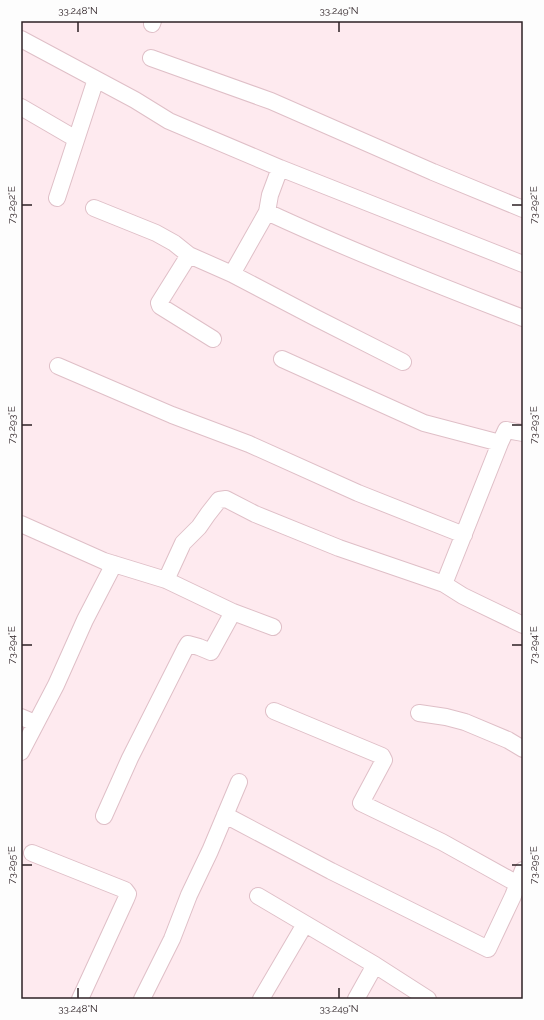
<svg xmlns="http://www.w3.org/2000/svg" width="544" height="1020" viewBox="0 0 544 1020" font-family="Raleway,sans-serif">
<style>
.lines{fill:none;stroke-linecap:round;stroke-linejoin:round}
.minor-casing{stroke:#dfbfc7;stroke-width:18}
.minor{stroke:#fff;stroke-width:16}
.ticks{fill:none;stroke:#2d2125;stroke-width:1.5}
.neatline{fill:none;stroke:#2d2125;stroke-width:1.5}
.ticks-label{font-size:10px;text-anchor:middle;fill:#2d2125}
</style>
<rect width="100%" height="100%" fill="#feeaef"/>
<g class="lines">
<g class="minor-casing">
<path id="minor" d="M152,24L153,21
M21,39L135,100L169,121L280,168L270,195L267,212C351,251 437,285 523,318
M151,58L271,101L433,172L523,209
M21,107L76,139
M280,168L523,264
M57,198L96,79
M94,208L156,233L174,243L189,255L232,274L316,318L403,362
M189,255L159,303L160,306L213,339
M232,274L267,212
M282,359L424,423L500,443
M58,366L172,415L249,444L358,493L464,535
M21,524L104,561L166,580L233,612L273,627
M166,580L183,543L199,527L208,514L219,500L226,499L255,514L339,548L444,584L463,596L523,625
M444,584L500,443L506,430L523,433
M274,711L382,756L384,760L361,803L442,842L523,887
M419,713L446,717L465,722L508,740L523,749
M21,717L35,723
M21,752L56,685L85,620L114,564
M225,815L331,871L488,949L513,896L523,870
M104,816L130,758L185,649L188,644L199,647L211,652L233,612
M32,853L125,890L128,894L126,899L80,999
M258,896L375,965L428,999
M142,999L172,939L189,895L210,851L239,782
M261,999L305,924
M356,999L375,965"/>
</g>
<use href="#minor" class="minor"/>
</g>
<path class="ticks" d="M78,22V32M339,22V32M22,205H32M512,205H522M22,425H32M512,425H522M22,645H32M512,645H522M22,865H32M512,865H522M78,988V998M339,988V998"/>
<rect width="544" height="1020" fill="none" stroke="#fdfdfd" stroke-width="44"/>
<rect x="22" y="22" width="500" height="976" class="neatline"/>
<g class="ticks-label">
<text x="78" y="14">33.248°N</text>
<text x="339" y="14">33.249°N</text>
<text transform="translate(533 205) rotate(-90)" y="4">73.292°E</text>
<text transform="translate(11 205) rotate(-90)" y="4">73.292°E</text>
<text transform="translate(533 425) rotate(-90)" y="4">73.293°E</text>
<text transform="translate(11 425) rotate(-90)" y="4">73.293°E</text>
<text transform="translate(533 645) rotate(-90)" y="4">73.294°E</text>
<text transform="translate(11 645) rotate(-90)" y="4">73.294°E</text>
<text transform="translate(533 865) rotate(-90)" y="4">73.295°E</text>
<text transform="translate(11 865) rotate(-90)" y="4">73.295°E</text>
<text x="78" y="1012">33.248°N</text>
<text x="339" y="1012">33.249°N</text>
</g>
</svg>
